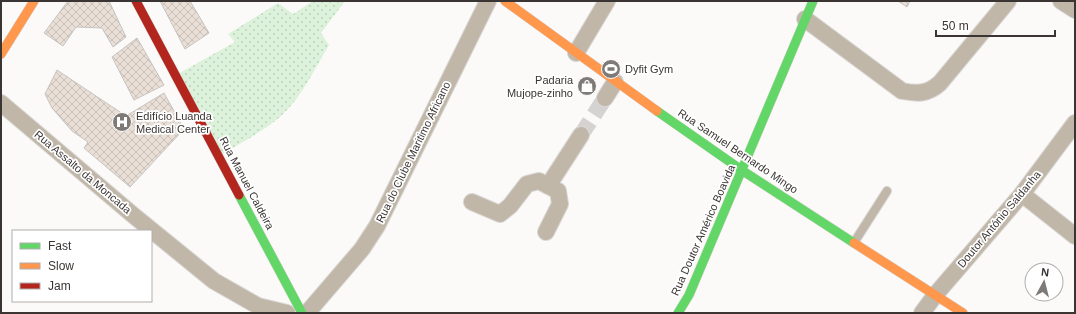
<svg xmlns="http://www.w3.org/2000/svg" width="1076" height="314" viewBox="0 0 1076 314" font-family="Arial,sans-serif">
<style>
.grass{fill:url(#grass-dots)}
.building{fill:url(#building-cross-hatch);stroke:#c6c4c2}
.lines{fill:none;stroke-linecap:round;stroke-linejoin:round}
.street-tunnel{stroke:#d5d3d1;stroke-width:16;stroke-dasharray:16 8;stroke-linecap:butt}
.lane-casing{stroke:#d8d7d5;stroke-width:10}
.street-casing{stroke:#d8d7d5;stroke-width:18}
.fast-casing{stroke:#d8d7d5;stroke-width:10}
.slow-casing{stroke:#d8d7d5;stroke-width:10}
.jam-casing{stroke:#d8d7d5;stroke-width:10}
.lane{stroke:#c0b7a8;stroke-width:8}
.street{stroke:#c0b7a8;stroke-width:16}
.fast{stroke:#63d668;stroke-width:9}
.slow{stroke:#ff974d;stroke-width:9}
.jam{stroke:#b3261e;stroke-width:9}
.labels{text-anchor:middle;stroke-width:3.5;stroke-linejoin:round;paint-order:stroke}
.poi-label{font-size:11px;fill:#3a3533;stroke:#fff;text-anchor:start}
.street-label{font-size:11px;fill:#3a3533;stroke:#fff}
</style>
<defs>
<pattern id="grass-dots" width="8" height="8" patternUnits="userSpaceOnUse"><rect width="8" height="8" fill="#dcf2da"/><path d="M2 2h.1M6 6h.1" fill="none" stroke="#bed0bc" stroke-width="1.8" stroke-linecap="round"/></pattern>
<pattern id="building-cross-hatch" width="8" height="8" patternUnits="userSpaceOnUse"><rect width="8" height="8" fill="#e9dfd6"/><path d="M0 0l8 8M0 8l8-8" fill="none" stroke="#c9c0b8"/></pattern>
</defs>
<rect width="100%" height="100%" fill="#fcfaf8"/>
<path class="grass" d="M313,1H345L321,33L329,45C315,68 302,97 281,116C266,130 237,145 219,156L176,75L235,42L228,34L278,3L293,14Z"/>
<path class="building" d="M68,1H109L126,37L113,47L102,28L76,27L63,46L44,33Z
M160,1H190L209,33L185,49Z
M898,1H910L907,7Z
M137,38L164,85L134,100L112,57Z
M57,70L126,116L164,93L184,129L130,187L84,148L88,142L72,131L52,108L45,94Z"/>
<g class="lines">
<path class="street-tunnel" d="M581,135L605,98"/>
<g class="lane-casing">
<path id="lane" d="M855,241L887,191"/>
</g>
<g class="street-casing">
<path id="street" d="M1061,1L1075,10
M805,19L902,91C918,94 928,94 940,83L1008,1
M576,53L607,1
M605,98L615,82
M1,103L133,215L214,281L258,306L287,313
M548,186L581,135
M1022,194L1075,236
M472,202L500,214L510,206L527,184L539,181L558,191L560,204L546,232
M307,313L362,249L377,226L488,1
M922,313L936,294L1022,194L1075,123"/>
</g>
<g class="fast-casing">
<path id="fast" d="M657,111L743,171L854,243
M239,195L302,313
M678,313L689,295L813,1"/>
</g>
<g class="slow-casing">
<path id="slow" d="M505,1L657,111
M1,54L34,1
M854,243L963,313"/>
</g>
<g class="jam-casing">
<path id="jam" d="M136,1L239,195"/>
</g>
<use href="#lane" class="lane"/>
<use href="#street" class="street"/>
<use href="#fast" class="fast"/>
<use href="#slow" class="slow"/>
<use href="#jam" class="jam"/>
</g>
<defs>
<g id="stadium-disc" transform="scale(1)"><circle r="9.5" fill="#7e7a78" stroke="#fff"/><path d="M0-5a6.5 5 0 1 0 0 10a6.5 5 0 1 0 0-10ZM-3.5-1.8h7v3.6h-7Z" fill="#fff"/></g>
<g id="shop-disc" transform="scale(1)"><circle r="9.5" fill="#7e7a78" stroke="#fff"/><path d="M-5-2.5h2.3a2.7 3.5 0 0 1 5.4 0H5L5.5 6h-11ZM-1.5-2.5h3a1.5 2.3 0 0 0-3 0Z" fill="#fff"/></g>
<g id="hospital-disc" transform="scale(1)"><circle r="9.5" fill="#7e7a78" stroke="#fff"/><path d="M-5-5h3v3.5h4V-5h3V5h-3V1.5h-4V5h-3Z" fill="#fff"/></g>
</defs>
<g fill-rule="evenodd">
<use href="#stadium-disc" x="611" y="69"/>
<use href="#shop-disc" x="587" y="86"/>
<use href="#hospital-disc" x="122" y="122"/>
</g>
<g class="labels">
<g class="poi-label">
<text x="625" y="73">Dyfit Gym</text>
<text x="573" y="84" text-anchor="end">Padaria<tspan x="573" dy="13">Mujope-zinho</tspan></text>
<text x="136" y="120">Edifício Luanda<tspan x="136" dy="13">Medical Center</tspan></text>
</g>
<g class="street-label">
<text transform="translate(738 151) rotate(34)" y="4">Rua Samuel Bernardo Mingo</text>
<text transform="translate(413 152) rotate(-64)" y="4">Rua do Clube Maritimo Africano</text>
<text transform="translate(83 172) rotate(40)" y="4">Rua Assalto da Moncada</text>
<text transform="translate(247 183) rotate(62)" y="4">Rua Manuel Caldeira</text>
<text transform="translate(999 219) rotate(-50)" y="4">Doutor António Saldanha</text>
<text transform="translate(703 230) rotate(-66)" y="4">Rua Doutor Américo Boavida</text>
</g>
</g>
<rect width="1076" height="314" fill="none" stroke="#3a3533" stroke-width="4"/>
<rect x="12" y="230" width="140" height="72" fill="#ffffff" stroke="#b0aead"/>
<rect x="20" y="243" width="20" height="6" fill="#63d668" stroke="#b0aead"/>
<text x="48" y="250" font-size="12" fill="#3a3533">Fast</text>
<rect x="20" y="263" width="20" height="6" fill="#ff974d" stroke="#b0aead"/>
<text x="48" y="270" font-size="12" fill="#3a3533">Slow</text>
<rect x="20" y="283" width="20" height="6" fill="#b3261e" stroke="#b0aead"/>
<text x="48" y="290" font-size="12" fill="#3a3533">Jam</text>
<g transform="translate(1044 282) rotate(7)"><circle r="19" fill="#ffffff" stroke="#b0aead"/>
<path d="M0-3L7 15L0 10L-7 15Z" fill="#7e7a78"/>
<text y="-6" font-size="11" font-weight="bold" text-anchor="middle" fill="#3a3533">N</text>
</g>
<path d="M936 30v6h119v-6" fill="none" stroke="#3a3533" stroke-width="2"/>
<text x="942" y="30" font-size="12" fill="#3a3533" stroke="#ffffff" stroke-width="3" paint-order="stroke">50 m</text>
</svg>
